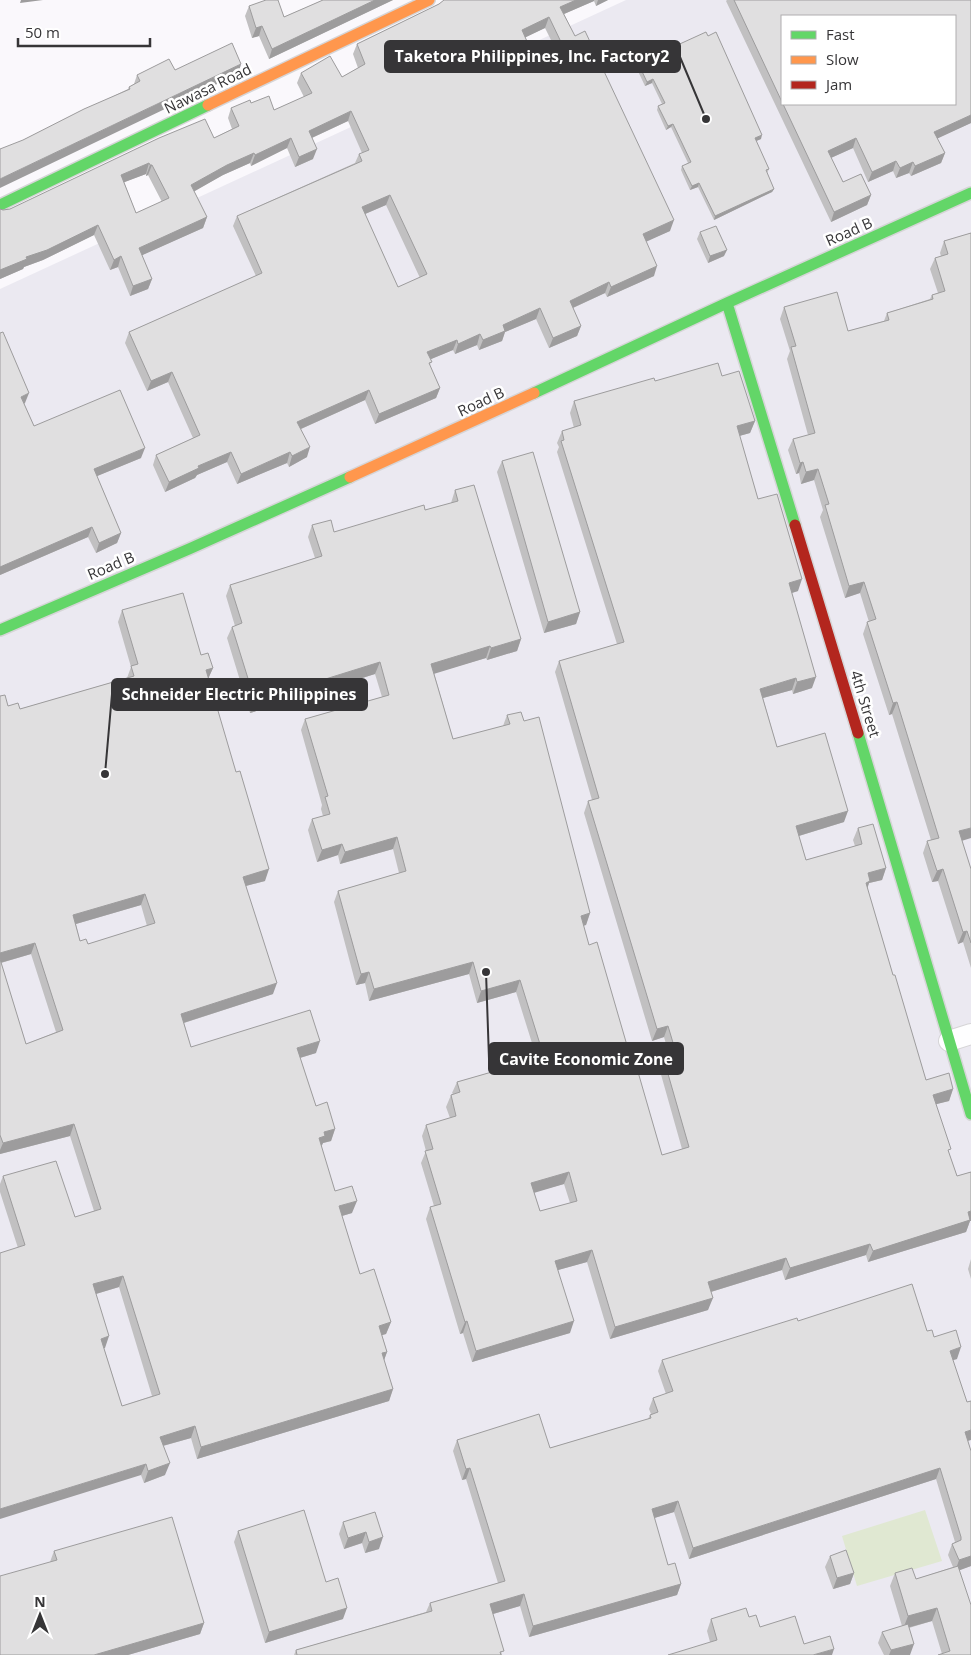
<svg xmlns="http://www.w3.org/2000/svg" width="971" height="1655" viewBox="0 0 971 1655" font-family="'Open Sans',sans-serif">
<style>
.built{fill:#ebe9f1;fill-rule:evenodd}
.green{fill:#e0e8d2}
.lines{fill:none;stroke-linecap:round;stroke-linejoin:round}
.street-casing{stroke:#d6d5d7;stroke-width:22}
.fast-casing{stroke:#d6d5d7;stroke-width:14}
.slow-casing{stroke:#d6d5d7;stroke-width:14}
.jam-casing{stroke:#d6d5d7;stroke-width:14}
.street{stroke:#fefeff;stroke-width:20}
.fast{stroke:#63d668;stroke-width:11}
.slow{stroke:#ff974d;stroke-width:11}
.jam{stroke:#b3261e;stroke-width:11}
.wall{fill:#c1c0c1;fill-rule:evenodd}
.shaded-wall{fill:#9d9c9d}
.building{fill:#e0dfe0;stroke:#9d9c9d;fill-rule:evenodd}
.labels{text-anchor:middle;stroke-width:5;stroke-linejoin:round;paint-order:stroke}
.street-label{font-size:15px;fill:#363537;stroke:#fff}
.leader{fill:none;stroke:#363537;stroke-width:2}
.callout-dot{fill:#363537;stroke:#fff;stroke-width:2}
.callout{fill:#363537;stroke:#363537;stroke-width:2}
.callout-label{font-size:16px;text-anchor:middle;font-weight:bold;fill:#fff}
</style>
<rect width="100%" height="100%" fill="#faf8fc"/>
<path class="built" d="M626,0H971V1655H0V289ZM782,16H955V104H782Z"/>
<path class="green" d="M925,1510L942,1561L857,1586L842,1536Z"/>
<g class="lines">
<g class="street-casing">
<path id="street" d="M949,1041L971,1034"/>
</g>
<g class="fast-casing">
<path id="fast" d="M0,205L208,105
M727,303L795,525
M534,393L727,303L971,193
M0,630L189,549L350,477
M858,733L971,1114"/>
</g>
<g class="slow-casing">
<path id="slow" d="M208,105L429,0
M350,477L534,393"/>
</g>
<g class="jam-casing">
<path id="jam" d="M795,525L858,733"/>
</g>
<use href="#street" class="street"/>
<use href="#fast" class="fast"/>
<use href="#slow" class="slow"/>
<use href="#jam" class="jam"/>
</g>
<path class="wall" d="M323,0H393L269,59L259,36L252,38L245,16L249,6L284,17Z
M444,0H608L596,6L594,1L564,14L670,231L646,241L654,276L607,297L605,293L573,308L581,326L577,336L549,348L536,319L505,332L502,341L479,350L477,345L455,354L453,350L431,359L430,366L440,388L436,398L375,424L365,400L301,429L307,457L289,467L287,463L237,484L227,462L197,475L195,478L165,492L153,465L156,455L193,438L168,382L147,391L125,343L129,332L256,276L233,226L237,216L355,163L359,154L362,153L348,121L312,138L313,159L295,167L287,148L251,166L250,163L223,175L194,191L207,217L203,228L142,255L152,279L148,289L130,296L118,267L110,270L94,235L43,260L24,267L23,269L0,279V209L3,210L10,209L214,138L232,129L228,118L231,108L251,103L274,110L304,97L297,83L301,73L342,77L358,68L353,54L357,44L439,4ZM545,28L554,46L533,55L525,37ZM146,174V176L148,175L162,202L136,213L124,182ZM386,205L420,278L398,287L365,214Z
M727,0H971V123L937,138L945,153L941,163L911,176L909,173L896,178L893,171L868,182L853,148L831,158L843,182L861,174L871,195L867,205L831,222L726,1ZM782,16H955V104H782Z
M638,63L761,139L756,141L769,169L767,173L774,189L772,192L714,220L698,187L690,190L681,170L682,166L688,163L671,127L666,130L657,110L658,106L662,104L652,83L645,86L636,67Z
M241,64L238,74L23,140L128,89L129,87L134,84L137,75L175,70Z
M700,232L724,256L708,263L697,239Z
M971,233L962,841L971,869V968L963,942L958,944L938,881L932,882L923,853L927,841L931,840L892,714L889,715L863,634L867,622H869L860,593L845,598L820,517L823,510L814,480L801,484L799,473L796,474L788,450L793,439L808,435L787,359L790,351L780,319L784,307L848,331L884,321L887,313L930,299L932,295L938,293L930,269L935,258L941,256L940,253L944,241Z
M0,333L25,403L24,404L34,426L141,458L97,476L121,533L117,543L96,553L88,537L0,575Z
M722,376L755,421L750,433L739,436L758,499L798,591L792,593L812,688L793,694L792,690L763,698L777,747L844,822L799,836L806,860L855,846L853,840L858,828L886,868L882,880L869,883L867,888L893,975L926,1080L953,1089L949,1101L936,1104L949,1153L957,1176L971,1172V1221H970L966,1232L868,1262L866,1255L785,1280L782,1270L711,1292L708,1310L610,1339L587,1262L558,1270L570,1333L472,1362L463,1333L460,1334L426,1219L430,1207L434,1206L421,1163L426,1151L422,1136L426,1125L450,1118L446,1107L451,1095L453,1094L452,1093L457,1082L537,1059L516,992L477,1003L469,974L369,1001L365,983L356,985L334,902L338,891L399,873L393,849L340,864L338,855L317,862L308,830L312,819L323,816L321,809L322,805L301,730L305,719L382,697L375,674L250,713L227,638L232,627L235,626L226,596L230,585L315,558L308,537L312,525L334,532L425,510L451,503L455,490L521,639L517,651L487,660L486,658L434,673L453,739L503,726L507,715L524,721L590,913L586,925L583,926L589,945L633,1066L662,1155L682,1149L660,1071L664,1060L670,1058L664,1037L652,1041L584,813L588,801L592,800L555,672L559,661L617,644L557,452L559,447L557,443L562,431L574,428L570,413L574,401L655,381ZM564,1184L570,1203L540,1211L534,1192Z
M502,461L580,612L576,624L544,633L497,472Z
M122,610L201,655L213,668L208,679L265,881L246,886L273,994L184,1023L191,1047L316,1053L300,1058L316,1106L335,1129L331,1141L323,1143L321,1147L335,1191L352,1213L342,1216L360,1274L391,1322L386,1334L382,1335L387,1352L384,1360L393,1389L389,1401L197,1459L191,1438L163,1446L165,1475L144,1483L141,1475L18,1248L0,1192V1184L3,1176L75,1217L94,1211L70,1136L0,1154V696L8,706L20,709L127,678L131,667L118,622ZM141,905L147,926L88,944L80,941L76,924ZM31,954L56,1032L26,1044L1,963ZM119,1287L152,1396L122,1406L104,1348H105L96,1294Z
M971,1259V1279L968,1269Z
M798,1321L927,1331L957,1359L953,1360L968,1441L971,1451V1566L959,1570L971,1655L942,1654L932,1621L909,1628L910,1655H884L878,1643L882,1632L902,1626L890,1586L895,1573L916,1579L953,1567L948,1555L952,1544L955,1542L936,1479L689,1559L674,1512L654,1518L668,1565L681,1584L677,1595L529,1637L520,1606L493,1614L502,1655H294L296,1650L426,1612L430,1603L498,1583L466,1479L462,1480L453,1451L457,1440L550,1448L648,1419L650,1415L651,1414L649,1409L653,1398L666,1394L658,1371L662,1360Z
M375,1512L379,1549L365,1553L362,1543L344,1549L339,1534L343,1522Z
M238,1531L326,1582L343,1619L265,1643L234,1542Z
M54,1551L204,1623L200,1634L128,1655H0L50,1562Z
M830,1556L854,1573L850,1584L833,1589L825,1567Z
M749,1617L760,1627L804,1644L710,1642L707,1631L711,1619Z"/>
<path class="shaded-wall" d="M21,0H43L20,3Z
M375,0H393L269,59L272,49Z
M576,0H594V1L557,17L560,7Z
M598,0H608L596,6Z
M549,17L545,28L518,41L522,30Z
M262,26L259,36L252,38L256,28Z
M241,64L238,74L0,188V179Z
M653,79L652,83L645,86L647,82Z
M351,111L348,121L305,141L309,131Z
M971,115V123L930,142L934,132Z
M673,124L671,127L666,130L668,126Z
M762,135L761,139L754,142L755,138Z
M291,138L287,148L251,166L255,155Z
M856,138L853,148L824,161L828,151Z
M317,149L313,159L295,167L299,157Z
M254,153L250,163L223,175L188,195L191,185L227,165Z
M945,153L941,163L911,176L915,166Z
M896,161L893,171L868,182L872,172Z
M913,162L909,173L896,178L900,168Z
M149,163L146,174L117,185L121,175Z
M150,165H152L148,175L146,176Z
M699,183L698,187L690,190L692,186Z
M774,189L772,192L714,220L715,216Z
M390,195L386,205L358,217L362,207Z
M871,195L867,205L831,222L834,212Z
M207,217L203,228L136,258L139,248Z
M674,220L670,231L639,245L643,234Z
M98,225L94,235L43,260L24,267L23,269L0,279V270L26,257Z
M727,250L724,256L708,263L710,256Z
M121,256L118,267L110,270L114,260Z
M657,266L654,276L607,297L611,287Z
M152,279L148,289L130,296L133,286Z
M609,282L605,293L566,311L570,301Z
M540,308L536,319L505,332L502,341L479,350L483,340L503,325Z
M581,326L577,336L549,348L553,338Z
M480,334L477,345L455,354L458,344Z
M457,340L453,350L424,362L427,352Z
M172,372L168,382L147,391L151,381Z
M440,388L436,398L375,424L379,414Z
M369,390L365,400L294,432L297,422Z
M29,393L25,403L17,407L21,397Z
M755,421L750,433L732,438L737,426Z
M310,447L307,457L289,467L292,456Z
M145,448L141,458L90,479L94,469Z
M231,452L227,462L197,475L195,478L165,492L169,482L198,466Z
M290,452L287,463L237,484L241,474Z
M803,462L799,473L796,474L800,463Z
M818,469L814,480L801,484L806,472Z
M92,527L88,537L0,575V567Z
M121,533L117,543L96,553L99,543Z
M802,579L798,591L785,595L789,583Z
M864,582L860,593L845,598L849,586Z
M580,612L576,624L544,633L548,622Z
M521,639L517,651L487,660L491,648Z
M490,646L486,658L427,676L431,664Z
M380,662L375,674L250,713L255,701Z
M213,668L208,679L206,670Z
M816,677L812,688L793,694L797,682Z
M796,678L792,690L756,700L760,689Z
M897,702L892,714L889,715L893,703Z
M848,811L844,822L792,838L796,826Z
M971,828V838L955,843L959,831Z
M397,837L393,849L340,864L345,852Z
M342,844L338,855L317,862L322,850Z
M886,868L882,880L869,883L866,893L861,894L868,873Z
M269,869L265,881L238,888L243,877Z
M943,869L938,881L932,882L937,871Z
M145,894L141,905L69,926L73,915Z
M590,913L586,925L577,927L581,916Z
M967,931L963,942L958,944L963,932Z
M35,943L31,954L0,963V953Z
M473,962L469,974L369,1001L374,989Z
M369,972L365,983L356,985L361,974Z
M520,980L516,992L477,1003L481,991Z
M277,983L273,994L177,1025L181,1014Z
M668,1026L664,1037L652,1041L657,1029Z
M320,1041L316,1053L293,1060L297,1048Z
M953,1089L949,1101L929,1106L933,1095Z
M74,1124L70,1136L0,1154V1150L3,1143Z
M335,1129L331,1141L323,1143L321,1147L319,1138L324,1132Z
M569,1172L564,1184L527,1195L531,1183Z
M357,1201L352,1213L335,1218L339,1206Z
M971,1211V1221H970L966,1232L868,1262L873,1251Z
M870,1244L866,1255L785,1280L790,1268Z
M592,1250L587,1262L551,1272L555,1261Z
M786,1258L782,1270L704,1294L708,1282Z
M123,1276L119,1287L89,1296L93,1284Z
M713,1298L708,1310L610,1339L615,1327Z
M467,1321L463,1333L460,1334L465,1322Z
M574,1321L570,1333L472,1362L476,1351Z
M391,1322L386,1334L375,1337L379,1326Z
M109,1336L105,1348L97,1350L101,1339Z
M961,1347L957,1359L946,1362L950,1351Z
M387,1352L383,1363L382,1353Z
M393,1389L389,1401L197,1459L201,1447Z
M195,1426L191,1438L155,1448L160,1437Z
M971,1430V1440L961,1443L965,1432Z
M170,1463L165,1475L144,1483L148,1471Z
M146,1464L141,1475L0,1519V1509Z
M470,1468L466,1479L462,1480L466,1469Z
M940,1468L936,1479L689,1559L693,1548Z
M678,1501L674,1512L648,1520L652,1509Z
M366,1532L362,1543L344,1549L348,1538Z
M383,1537L379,1549L365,1553L369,1542Z
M971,1556V1566L955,1572L959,1560Z
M854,1573L850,1584L833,1589L837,1578Z
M681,1584L677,1595L529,1637L533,1626Z
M524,1594L520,1606L486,1616L490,1604Z
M347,1608L343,1619L265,1643L269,1632Z
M937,1608L932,1621L903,1629L908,1616Z
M204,1623L200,1634L128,1655H94Z
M914,1644L910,1655H889L891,1650Z
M834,1649L832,1655H813Z"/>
<path class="building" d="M266,0H278L284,17L323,0H375L272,49L262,26L256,28L249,6Z
M444,0H576L560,7L575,36L585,31L674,220L643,234L657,266L611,287L609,282L570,301L581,326L553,338L540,308L503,325L505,331L483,340L480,334L458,344L457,340L427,352L432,362L429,363L440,388L379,414L369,390L297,422L310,447L292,456L290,452L241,474L231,452L198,466L199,468L169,482L156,455L200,435L172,372L151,381L129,332L262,273L237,216L362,161L359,154L369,150L351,111L309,131L317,149L299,157L291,138L255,155L254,153L227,165L191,185L207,217L139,248L152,279L133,286L121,256L114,260L98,225L47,250L26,257L27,259L0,270V209L3,210L10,209L159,138L205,119L214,138L239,126L231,108L250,100L251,103L269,96L274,110L312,93L301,73L330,56L342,77L365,64L357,44L439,4ZM549,17L561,42L533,55L522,30ZM149,163L150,165H152L169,198L136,213L121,175ZM390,195L427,274L398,287L362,207Z
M734,0H971V115L934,132L945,153L915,166L913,162L900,168L896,161L872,172L856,138L828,151L843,182L861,174L871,195L834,212L783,104H955V16H782V102Z
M706,32L708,36L716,32L762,135L755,138L769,169L766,170L774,189L715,216L699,183L692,186L682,166L691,162L673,124L668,126L658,106L665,103L653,79L647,82L638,63Z
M232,43L241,64L0,179V149L23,140L84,109L130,89L129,87L140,81L137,75L169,59L175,70Z
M716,226L727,250L710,256L700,232Z
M971,233V828L959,831L971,869V943L967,931L963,932L943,869L937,871L927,841L939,838L897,702L893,703L867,622L876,619L864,582L849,586L825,505L829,504L818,469L806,472L803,462L800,463L793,439L815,433L791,347L796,346L784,307L837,292L848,331L889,320L887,313L933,299L932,295L945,291L935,258L948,254L944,241Z
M3,332L29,393L21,397L34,426L120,390L145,448L94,469L121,533L99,543L92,527L0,567V333Z
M718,363L722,376L739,371L755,421L737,426L758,499L777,494L802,579L789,583L816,677L797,682L796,678L760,689L777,747L825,733L848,811L796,826L806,860L862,844L858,828L873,824L886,868L868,873L870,881L866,883L893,975H895L926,1080L949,1073L953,1089L933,1095L951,1149L948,1150L957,1176L971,1172V1211L968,1212L970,1220L873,1251L870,1244L790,1268L786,1258L708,1282L713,1298L615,1327L592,1250L555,1261L574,1321L476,1351L467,1321L465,1322L430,1207L441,1204L425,1151L433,1149L426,1125L456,1116L451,1095L460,1092L457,1082L544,1057L520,980L481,991L473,962L374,989L369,972L361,974L338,891L406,871L397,837L345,852L342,844L322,850L312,819L330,814L325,797L328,796L305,719L389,695L380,662L255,701L232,627L242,623L230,585L322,556L312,525L331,520L334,532L424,505L425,510L458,501L455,490L474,485L521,639L491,648L490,646L431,664L453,739L510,724L507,715L521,712L524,721L539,717L590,913L581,916L589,945L597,942L633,1066L636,1065L662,1155L689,1147L664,1060L677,1056L668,1026L657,1029L588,801L599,798L559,661L624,642L561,441L564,440L562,431L581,425L574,401L654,378L655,381ZM569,1172L577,1201L540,1211L531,1183Z
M533,452L580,612L548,622L502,461Z
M183,593L201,655L208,653L213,668L206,670L236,772L240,771L269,869L243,877L277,983L181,1014L191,1047L310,1010L320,1041L297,1048L316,1106L327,1102L335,1129L324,1132L325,1136L319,1138L335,1191L352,1186L357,1201L339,1206L360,1274L374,1269L391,1322L379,1326L387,1352L382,1353L393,1389L201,1447L195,1426L160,1437L170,1463L148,1471L146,1464L0,1509V1253L25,1245L3,1176L56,1161L75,1217L101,1209L74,1124L3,1143L0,1135V959L26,1044L63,1030L35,943L0,953V696L5,695L8,706L18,703L20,709L134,676L131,666L138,664L122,610ZM145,894L155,923L88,944L86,939L80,941L73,915ZM123,1276L160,1394L122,1406L101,1339L109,1336L93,1284Z
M912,1284L927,1331L932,1330L934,1337L956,1330L961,1347L950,1351L967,1402L971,1401V1430L965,1432L971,1451V1556L959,1560L952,1544L961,1540V1537L940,1468L693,1548L678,1501L652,1509L668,1565L675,1563L681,1584L533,1626L524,1594L490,1604L504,1651L500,1652L501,1655H297L296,1650L432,1611L430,1603L505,1581L470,1468L466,1469L457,1440L539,1414L550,1448L651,1418L650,1415L658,1412L653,1398L673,1391L662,1360L797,1318L798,1321Z
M304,1510L326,1582L338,1578L347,1608L269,1632L238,1531Z
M375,1512L383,1537L369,1542L366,1532L348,1538L343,1522Z
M172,1517L204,1623L94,1655H0V1576L57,1560L54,1551Z
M846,1550L854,1573L837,1578L830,1556Z
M958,1566L971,1605V1655H938L950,1651L937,1608L908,1616L895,1573L912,1568L916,1579Z
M746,1608L749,1617L756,1615L760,1627L795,1616L804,1644L830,1636L834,1649L813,1655H668L717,1640L711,1619Z
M908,1624L914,1644L891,1650L882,1632Z"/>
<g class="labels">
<g class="street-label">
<text transform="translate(208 89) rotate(-26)" y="5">Nawasa Road</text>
<text transform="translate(849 232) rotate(-24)" y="5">Road B</text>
<text transform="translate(481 402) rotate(-25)" y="5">Road B</text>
<text transform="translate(111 566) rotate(-23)" y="5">Road B</text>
<text transform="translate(865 704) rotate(73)" y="5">4th Street</text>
</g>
</g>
<path class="leader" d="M706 119L680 57M105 774L112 694M486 972L489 1059"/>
<g class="callout-dot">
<circle cx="706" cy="119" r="5"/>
<circle cx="105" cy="774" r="5"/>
<circle cx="486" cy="972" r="5"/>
</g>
<g class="callout">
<rect x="385" y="41" width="295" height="31" rx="5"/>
<rect x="112" y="679" width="255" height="31" rx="5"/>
<rect x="489" y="1043" width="194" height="31" rx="5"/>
</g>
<g class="callout-label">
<text x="532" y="62">Taketora Philippines, Inc. Factory2</text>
<text x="239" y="700">Schneider Electric Philippines</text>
<text x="586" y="1065">Cavite Economic Zone</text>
</g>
<rect x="781" y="15" width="175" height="90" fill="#ffffff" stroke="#afaeaf"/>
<rect x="791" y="31" width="25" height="8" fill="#63d668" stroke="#afaeaf"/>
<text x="826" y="40" font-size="15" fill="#363537">Fast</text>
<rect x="791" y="56" width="25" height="8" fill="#ff974d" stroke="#afaeaf"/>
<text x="826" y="65" font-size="15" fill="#363537">Slow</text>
<rect x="791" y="81" width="25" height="8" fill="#b3261e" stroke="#afaeaf"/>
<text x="826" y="90" font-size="15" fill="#363537">Jam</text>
<g transform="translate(40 1615)" stroke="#ffffff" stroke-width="4" paint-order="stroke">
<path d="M0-4L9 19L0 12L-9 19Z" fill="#363537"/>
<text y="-8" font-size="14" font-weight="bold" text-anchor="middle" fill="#363537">N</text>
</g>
<path d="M18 38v8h132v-8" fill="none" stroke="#363537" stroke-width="2.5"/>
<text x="25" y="38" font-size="15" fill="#363537" stroke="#ffffff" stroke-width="4" paint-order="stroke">50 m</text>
</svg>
